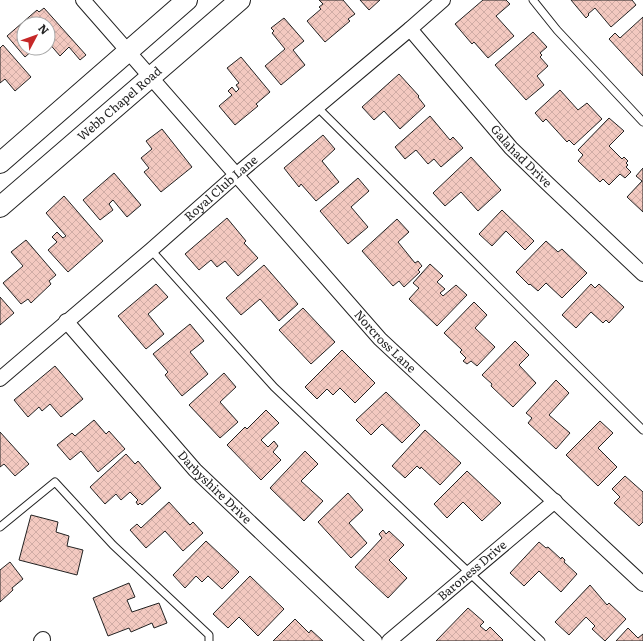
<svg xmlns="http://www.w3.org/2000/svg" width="643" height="641" viewBox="0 0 643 641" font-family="Literata,serif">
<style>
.building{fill:url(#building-cross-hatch);stroke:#222}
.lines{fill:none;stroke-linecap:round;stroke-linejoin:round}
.service-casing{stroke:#222;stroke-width:9}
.minor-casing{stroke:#222;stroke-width:16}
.secondary-casing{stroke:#222;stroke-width:22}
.service{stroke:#fff;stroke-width:7}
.minor{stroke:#fff;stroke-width:14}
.secondary{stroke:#fff;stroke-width:20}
.labels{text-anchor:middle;stroke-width:3;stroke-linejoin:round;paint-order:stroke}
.street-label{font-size:12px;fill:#222;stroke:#fff}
</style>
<defs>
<pattern id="building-cross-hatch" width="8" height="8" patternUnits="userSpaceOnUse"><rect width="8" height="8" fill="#f3c9c0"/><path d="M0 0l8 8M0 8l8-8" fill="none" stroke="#d0aca5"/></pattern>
</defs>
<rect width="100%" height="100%" fill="#fff"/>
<path class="building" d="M319,0H343L355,14L348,19L350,21L325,42L307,21L321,9L319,7L323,4Z
M360,0H380L369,10Z
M483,0H506L510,4L496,16L514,36L488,58L474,42L472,44L455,24Z
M571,0H632L636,5L611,27L595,8L588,14L589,15L586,18Z
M44,8L86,55L80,60L69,47L60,56L48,42V24H24V48H40L36,51L34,49L25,57L7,36L37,10L39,12Z
M643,17V76L609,39L615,33L620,38Z
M284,18L304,41L293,50L305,65L281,85L265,66L285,49L272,33L274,31L271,28Z
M533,32L547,47L540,53L542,55L540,57L548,66L537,76L544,85L526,100L495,65Z
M3,45L31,77L15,91L5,79L0,83V48Z
M241,57L270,92L256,104L258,106L235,125L219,106L232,95L228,91L232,87L236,92L239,89L236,85L239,83L227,68Z
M399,74L419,96L418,97L425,106L400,129L384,111L374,120L362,107Z
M560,90L578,110L587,103L602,119L574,145L569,140L567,142L546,119L543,122L535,113Z
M430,116L450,140L453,137L463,148L441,167L434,159L428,164L416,150L405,159L395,147Z
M609,118L624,131L609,146L622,159L624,157L628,161L626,163L628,165L626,167L631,172L625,178L620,174L609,185L603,179L600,182L578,161L583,155L578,150Z
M162,129L192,167L161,192L144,172L149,168L141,158L152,149L146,141Z
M323,135L335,149L322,161L339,182L316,201L301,184L299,187L284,168Z
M471,157L501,190L478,211L461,192L445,206L433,193Z
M643,168V212L627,197L642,181L636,176Z
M114,173L141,205L127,217L113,200L109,204L113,210L100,220L83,200Z
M358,178L369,191L351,207L368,227L348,244L320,211Z
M64,196L103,241L68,272L48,250L57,242L52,237L57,232L63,238L66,236L46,213Z
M502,210L534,241L525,250L506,231L492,246L479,234Z
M227,218L246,241L244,243L258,258L238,276L225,261L217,267L211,260L199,270L185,254Z
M397,219L409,232L398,242L415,263L418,261L422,266L418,270L420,272L404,287L399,281L393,286L362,251Z
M26,240L56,275L49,281L51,284L31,303L28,299L21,304L3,283L23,266L11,252Z
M546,241L558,252L562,249L587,273L562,298L546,283L538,291L530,284L529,285L516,272Z
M430,264L443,276L437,282L445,289L440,293L443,296L456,285L467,295L437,326L409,299L419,288L413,283Z
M264,265L298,304L279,321L260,299L241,315L226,298Z
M156,284L168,297L148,314L164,334L146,349L118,316Z
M591,284L595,288L599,284L624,307L609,323L606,320L603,323L591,312L576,328L562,315Z
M0,297L14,313L0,325Z
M474,302L487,315L475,328L495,347L477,366L471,361L467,364L463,361L466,358L460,352L462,350L444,333Z
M303,308L335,342L311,364L279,330Z
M190,324L204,341L190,352L208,374L182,396L165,375L168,372L153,354Z
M515,341L529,355L519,365L536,383L513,407L491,386L492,384L482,375Z
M342,350L375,383L355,403L340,388L333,395L327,389L317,399L305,387Z
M55,366L83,399L61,417L50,404L42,411L39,407L28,417L14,400Z
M224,373L236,387L220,402L238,422L220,438L189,405Z
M556,380L569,393L549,415L570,433L556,449L528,423L532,418L526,413Z
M386,392L420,425L402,443L382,424L371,435L356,420Z
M266,410L279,423L261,440L268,447L274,441L278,446L273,452L281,460L261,480L227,445L245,427L247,429Z
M94,420L106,434L109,431L125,449L98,472L81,451L70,460L57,445L72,433L75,436Z
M600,421L613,433L598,448L617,467L598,486L566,455Z
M425,430L461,463L440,485L421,467L420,469L417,466L405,478L392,466Z
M0,432L29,464L15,476L4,464L0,467Z
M305,451L318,464L301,481L323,501L304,521L270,488Z
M126,454L135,464L138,461L161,488L142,505L140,503L138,505L136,502L138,500L130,492L121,500L116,494L105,504L90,487Z
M467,471L501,503L482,521L463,502L447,518L434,504Z
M625,476L643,492V522L639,526L614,503L620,497L612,489Z
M348,493L363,510L349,523L367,543L351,558L318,522Z
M169,502L190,525L193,522L203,533L183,551L165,531L146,548L130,530L137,524L141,528Z
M31,515L58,522L56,532L69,536L67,546L83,550L77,575L19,560Z
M383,530L386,534L389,531L404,545L389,560L407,578L388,598L355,567L382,538L379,534Z
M206,541L239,572L222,589L208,576L202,582L196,576L185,588L173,575Z
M539,542L546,548L548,547L561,559L562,557L565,560L564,562L577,574L561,592L539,571L524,586L510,573Z
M10,562L23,579L12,588L13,590L0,602V570Z
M250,576L284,609L258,636L239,617L228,628L213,614Z
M129,583L135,597L127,600L132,612L159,603L167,623L154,628L152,623L131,632L129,628L108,636L93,598Z
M590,585L607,605L609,603L626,619L605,641L592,629L595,626L586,617L569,635L555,622Z
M468,608L484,622L480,626L486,631L490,627L503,640L502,641H436Z
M295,619L309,633L311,630L323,641H273Z
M628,628L638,638L643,634V641H616Z"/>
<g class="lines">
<g class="service-casing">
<path id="service" d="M533,0L557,30L643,122
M317,107L643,430
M151,250L274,387L541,641
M0,527L55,482L113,545L209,635V641"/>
</g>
<g class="minor-casing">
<g id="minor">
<path id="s1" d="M83,0L380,339L643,584"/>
<path id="s2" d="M410,29L511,148L547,183L643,274"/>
<path id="s3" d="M66,321L195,470L375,641"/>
<path id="s4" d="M0,379L151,250L236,175L410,29L443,0"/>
<path d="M41,641L43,639"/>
<path id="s5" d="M389,641L555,501"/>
</g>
</g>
<g class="secondary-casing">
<g id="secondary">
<path d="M0,163L187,0"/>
<path id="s6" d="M0,207L240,0"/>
</g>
</g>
<use href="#service" class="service"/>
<use href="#minor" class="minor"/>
<use href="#secondary" class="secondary"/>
</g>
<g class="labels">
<g class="street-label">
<text dy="4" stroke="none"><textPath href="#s6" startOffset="158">Webb Chapel Road</textPath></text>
<text dy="4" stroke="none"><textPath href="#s2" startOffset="169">Galahad Drive</textPath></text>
<text dy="4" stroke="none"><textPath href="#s4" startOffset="292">Royal Club Lane</textPath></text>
<text dy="4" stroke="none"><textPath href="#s1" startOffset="456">Norcross Lane</textPath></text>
<text dy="4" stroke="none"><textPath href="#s3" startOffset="223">Darbyshire Drive</textPath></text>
<text dy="4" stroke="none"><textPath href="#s5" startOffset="109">Baroness Drive</textPath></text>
</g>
</g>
<g transform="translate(36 36) rotate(49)"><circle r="19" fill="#ffffff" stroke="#a7a7a7"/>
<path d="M0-3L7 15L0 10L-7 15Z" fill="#c62828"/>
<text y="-6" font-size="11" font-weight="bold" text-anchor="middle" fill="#222222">N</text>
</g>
</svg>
